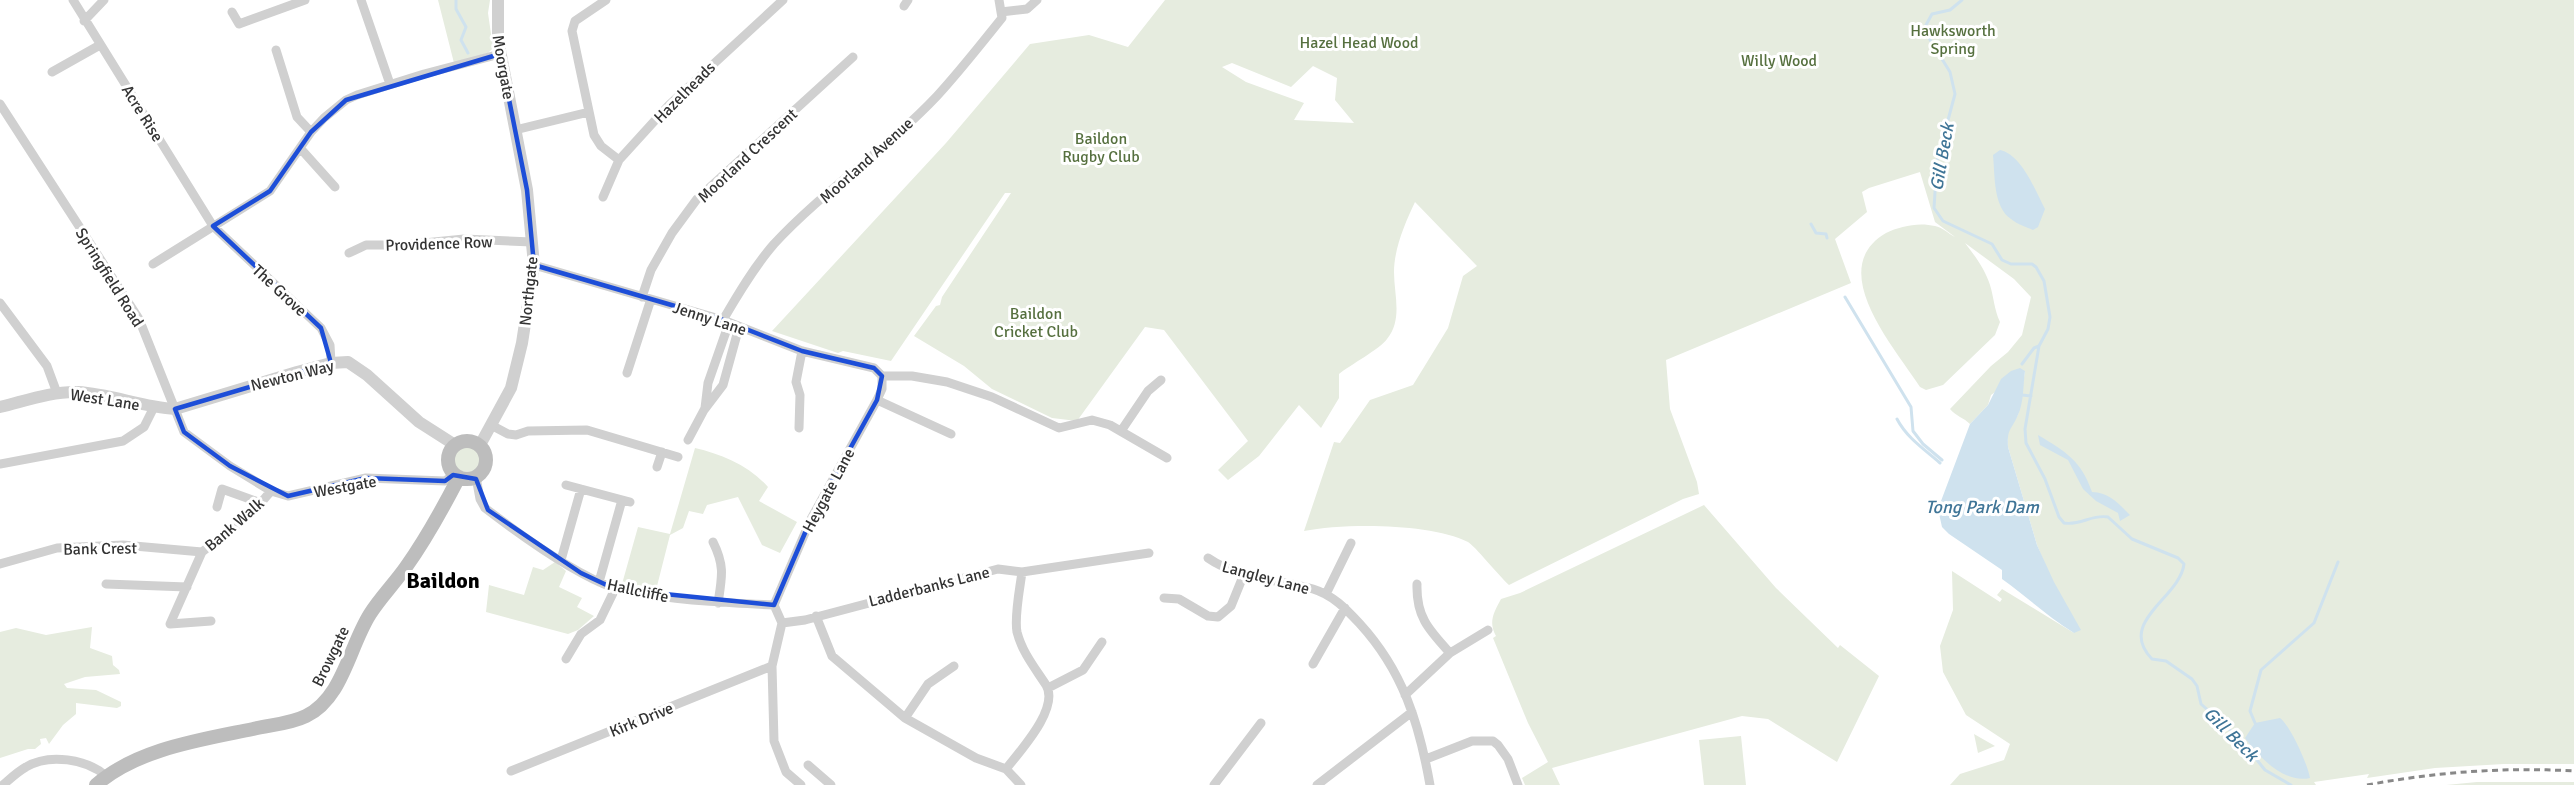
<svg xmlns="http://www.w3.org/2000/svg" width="2574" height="785" viewBox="0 0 2574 785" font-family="Signika,sans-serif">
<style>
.green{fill:#e6ecdf;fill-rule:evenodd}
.water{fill:#cfe2ee}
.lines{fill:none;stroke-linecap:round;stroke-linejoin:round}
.stream{stroke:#cfe2ee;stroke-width:3}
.minor{stroke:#d0d0d0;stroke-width:9}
.tertiary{stroke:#d0d0d0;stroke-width:12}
.secondary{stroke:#bdbdbd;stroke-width:14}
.rail{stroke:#888;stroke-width:3;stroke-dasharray:6 4.5;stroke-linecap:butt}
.marked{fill:none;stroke:#1d4ed8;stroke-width:4.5;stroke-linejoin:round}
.labels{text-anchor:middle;stroke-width:6;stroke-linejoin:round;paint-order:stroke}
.park-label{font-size:16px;fill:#56703f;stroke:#fff}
.street-label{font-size:16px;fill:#333;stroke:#fff}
.water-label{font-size:18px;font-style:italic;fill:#3f7597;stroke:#fff}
.district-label{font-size:22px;font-weight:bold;fill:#000;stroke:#fff}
</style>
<rect width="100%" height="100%" fill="#fff"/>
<path class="green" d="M438,0H490L488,13L493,48L488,53L454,63Z
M1165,0H2574V764H2504L2435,768L2367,778L2369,774L2314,782L2316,785H1950L1960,774L2004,760L2010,744L1966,715L1943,672L1940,646L1953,610L1952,571L2000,602L2002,599L1997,595L2002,589L2074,633L2037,545L2008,447L2007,432L2018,415L2025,371L1991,395L1988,405L1970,424C1964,418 1956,416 1950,409L1991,366L2008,352L2022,335L2031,297L2014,279L1965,243C1975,256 1985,269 1990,285C1994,298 1994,309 2000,322L1995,335L1943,385L1926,390L1920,387C1895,348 1824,269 1886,233C1900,226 1919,222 1935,226C1942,227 1949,234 1955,237L1935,222L1920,172L1869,188L1862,192L1867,212L1835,239L1851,283L1666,360L1670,409L1697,482L1699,494L1683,499L1509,585C1500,577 1474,545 1468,542C1431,523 1344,523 1304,531L1334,442L1340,443L1370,400L1413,385L1448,328L1463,276L1477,266L1415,202C1405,223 1394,249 1394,272C1394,295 1403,319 1387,339C1380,349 1350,365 1339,374V398L1321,428L1299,405L1259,456L1228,480L1218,470L1248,441L1164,330L1145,327L1077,421L1052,418L992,389L964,366L914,336L936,306L940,305L942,297L1011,193H1005L891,361L843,351L838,353L772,331L946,143L1030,44L1089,35L1128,47ZM1232,63L1291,87L1313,66L1337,78L1335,100L1354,123L1294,120L1304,103L1246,82L1222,67Z
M454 460a13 13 0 1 1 26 0a13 13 0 1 1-26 0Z
M695,448C721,454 750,466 768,487L759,501L797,522L780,553L762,545L738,497L707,505L703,514L689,511L683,528L670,535L656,590L622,584L638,527L670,534Z
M1704,505L1776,588L1838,648L1840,645L1879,676L1837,762L1768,719L1742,716L1552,768L1560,785H1525L1522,778L1548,762L1528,723L1493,638L1496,636C1488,622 1494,612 1501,599L1520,593Z
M555,562L566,571L559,587L582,598L577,607L594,616L578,630L568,634L486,612L489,585L524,595L533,567L543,570Z
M92,627L90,648L112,656L113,665L119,670L120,674L85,677L64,684L67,688L96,690L121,702V706L117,708L76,703V714L63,725L49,744L46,738L40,739L41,744L35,749H28L0,758V632L16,628L46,635Z
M1974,734L1995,746L1978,753Z
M1741,736L1746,785H1704L1699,740Z
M2477,782H2574V785H2446Z"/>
<path class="water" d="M2000,150C2022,155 2035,190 2045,209L2038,227L2033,230C2026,227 2017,224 2011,219C1993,207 1995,175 1993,155Z
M2020,368L2025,371C2023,385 2024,402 2018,415C2011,431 2007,428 2008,447L2037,545L2054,582L2081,630L2074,633C2048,617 2027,597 2002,579V570L1949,534L1942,527L1938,509L1970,424L1988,405L2001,379L2011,371Z
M2038,435C2066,452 2081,460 2092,492C2110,493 2118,503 2130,515L2120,521L2118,513L2096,501L2083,489L2068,460L2040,445Z
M2280,718C2290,725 2308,765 2310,778C2284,784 2259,757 2245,738L2255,723Z"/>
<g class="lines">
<path class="stream" d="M456,0V9L466,27L461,40L468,53
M1962,0L1950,10L1932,14L1926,25L1929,38L1950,72L1955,94L1937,161L1934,208L1943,221L1992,244L2002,260L2011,264H2032L2036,267L2044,281L2050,317L2048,329L2039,346L2034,348L2022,364
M1811,224L1816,233L1826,234L1827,238
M1845,297L1911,407L1913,431L1923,444L1942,460
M2039,346L2025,429L2026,443L2045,479L2059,517L2064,523C2080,526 2092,514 2108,517L2132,539L2178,558L2184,564C2180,598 2116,622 2152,659L2166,661L2192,679L2197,686L2201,704L2240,739L2265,770L2291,785
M2022,395L2031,396
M1897,419C1907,438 1924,449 1940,463
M2255,723L2250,711L2261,670L2314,623L2338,562"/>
<path class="minor" d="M73,0L213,226L321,328L330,345L331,363
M361,0L390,84
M606,0L575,21L572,31L594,135L601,146L619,160
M904,6L908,0
M232,12L239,24L305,0
M1001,12L1027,9L1037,0
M84,21L104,0
M276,50L297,117L311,132
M52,72L100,45
M0,104L139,319L184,432L230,466L271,491L288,496L366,478L445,481L455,474
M515,130L589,112
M300,148L335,187
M603,197L619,160L669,105L783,0
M349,253L366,245H404L464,239L532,242
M153,264L270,191L311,132L324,118L346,100L357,95L424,74L500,54
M534,265L723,320L802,351L874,368L882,376
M642,297L651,270L672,233L697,199L853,57
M0,303L47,366L57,393
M723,320C738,294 754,267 774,244C824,190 887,149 937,96C960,71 981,44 1002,18L999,0
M627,373L651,299
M882,376H912L947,382L992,397L1059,428L1092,420L1110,425L1167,458
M877,400L951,434
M705,408L708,383L729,323
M491,425L508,434L516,435L528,431L587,430L678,457
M799,428L800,395L796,382L802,351
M1121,431L1148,391L1161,380
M688,440L704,410L723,385L739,327
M0,464L123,441L144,427L154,407
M657,467L662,452
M476,477L480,499L485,508C519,534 574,574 614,588C624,591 635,592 646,594C688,601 731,603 774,605
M566,485L630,502
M217,507L222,489L261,503
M713,542C725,566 722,577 718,603
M1208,558C1238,579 1278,579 1313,589C1333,595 1346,609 1360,624C1403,671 1419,723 1430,785
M561,560L581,489
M0,564L57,548L123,545L202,552
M599,582L622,500
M106,584L187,587
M1417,584C1416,617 1429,630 1450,653
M1326,594L1351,543
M1164,598L1179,599L1208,616L1218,617L1231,606L1244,574
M774,605L811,519L877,400L882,389V376
M774,605L782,623L772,666L774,741L786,772L801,785
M816,616L832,656L905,718L976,758L1006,769L1021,785
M211,621L170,624L202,552L253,512L271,491
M782,623L805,620L998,569L1022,572L1149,553
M566,659L581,634L600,620L615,589
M1313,664L1345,608
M1048,688L1083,670L1102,642
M1405,695L1450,653L1488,630
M905,718L928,684L954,666
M1426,759L1472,741H1493L1498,745L1508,759L1518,785
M808,765L831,785
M1006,769C1020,751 1060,708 1046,685C1035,668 1022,652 1017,632C1014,617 1020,588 1022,572
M511,771L772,666
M3,785C10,779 17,772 26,767C49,753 87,759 106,776
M1214,785L1261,723
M1317,785L1412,712"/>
<path class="tertiary" d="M0,407C25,401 52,391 78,392C111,394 142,407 175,409L297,372L331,363L348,362L367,375L419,422L455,445
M480,445L511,388L522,343L534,265L527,190L498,40V0"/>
<path class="secondary" d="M448 460a19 19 0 1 1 38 0a19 19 0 1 1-38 0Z
M96,785C137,749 200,740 253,729C269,725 290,724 306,716C343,698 349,647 370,614C380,598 394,584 406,567C426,539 443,508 459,477"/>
<path class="rail" d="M2367,785C2436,772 2505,767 2574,771"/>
</g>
<path class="marked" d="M500,54L527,190L534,265L723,320L802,351L874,368L882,376L877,400L811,519L774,605L615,589L581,573L488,510L476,479L453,475L445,481L366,478L288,496L230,466L184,432L175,409L331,363L321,328L213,226L270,191L311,132L346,100Z"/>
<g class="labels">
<g class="park-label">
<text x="1953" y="36">Hawksworth<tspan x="1953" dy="18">Spring</tspan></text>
<text x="1359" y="48">Hazel Head Wood</text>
<text x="1779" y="66">Willy Wood</text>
<text x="1101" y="144">Baildon<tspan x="1101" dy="18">Rugby Club</tspan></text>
<text x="1036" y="319">Baildon<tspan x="1036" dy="18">Cricket Club</tspan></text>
</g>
<g class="street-label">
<text transform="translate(504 67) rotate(80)" y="6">Moorgate</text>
<text transform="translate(684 92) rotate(-45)" y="6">Hazelheads</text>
<text transform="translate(143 113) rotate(58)" y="6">Acre Rise</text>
<text transform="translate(747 155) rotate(-43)" y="6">Moorland Crescent</text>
<text transform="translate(866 160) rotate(-42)" y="6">Moorland Avenue</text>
<text transform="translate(439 243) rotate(-2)" y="6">Providence Row</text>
<text transform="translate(110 277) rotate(58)" y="6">Springfield Road</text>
<text transform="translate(280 290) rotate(43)" y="6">The Grove</text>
<text transform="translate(528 291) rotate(-84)" y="6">Northgate</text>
<text transform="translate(710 318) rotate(18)" y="6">Jenny Lane</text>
<text transform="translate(292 375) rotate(-14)" y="6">Newton Way</text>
<text transform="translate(105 399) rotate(9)" y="6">West Lane</text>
<text transform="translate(345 486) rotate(-10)" y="6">Westgate</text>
<text transform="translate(828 490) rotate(-62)" y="6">Heygate Lane</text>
<text transform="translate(234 524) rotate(-41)" y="6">Bank Walk</text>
<text transform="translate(100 548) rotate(-1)" y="6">Bank Crest</text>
<text transform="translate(1266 577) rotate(15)" y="6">Langley Lane</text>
<text transform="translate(929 586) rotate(-14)" y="6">Ladderbanks Lane</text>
<text transform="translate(638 590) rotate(12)" y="6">Hallcliffe</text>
<text transform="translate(330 656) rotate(-64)" y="6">Browgate</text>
<text transform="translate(641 719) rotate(-22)" y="6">Kirk Drive</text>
</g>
<g class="water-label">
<text transform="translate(1942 157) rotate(-80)" y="6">Gill Beck</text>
<text x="1982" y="513">Tong Park Dam</text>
<text transform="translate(2231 734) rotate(45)" y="6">Gill Beck</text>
</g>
<g class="district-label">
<text x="443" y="588">Baildon</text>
</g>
</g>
</svg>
